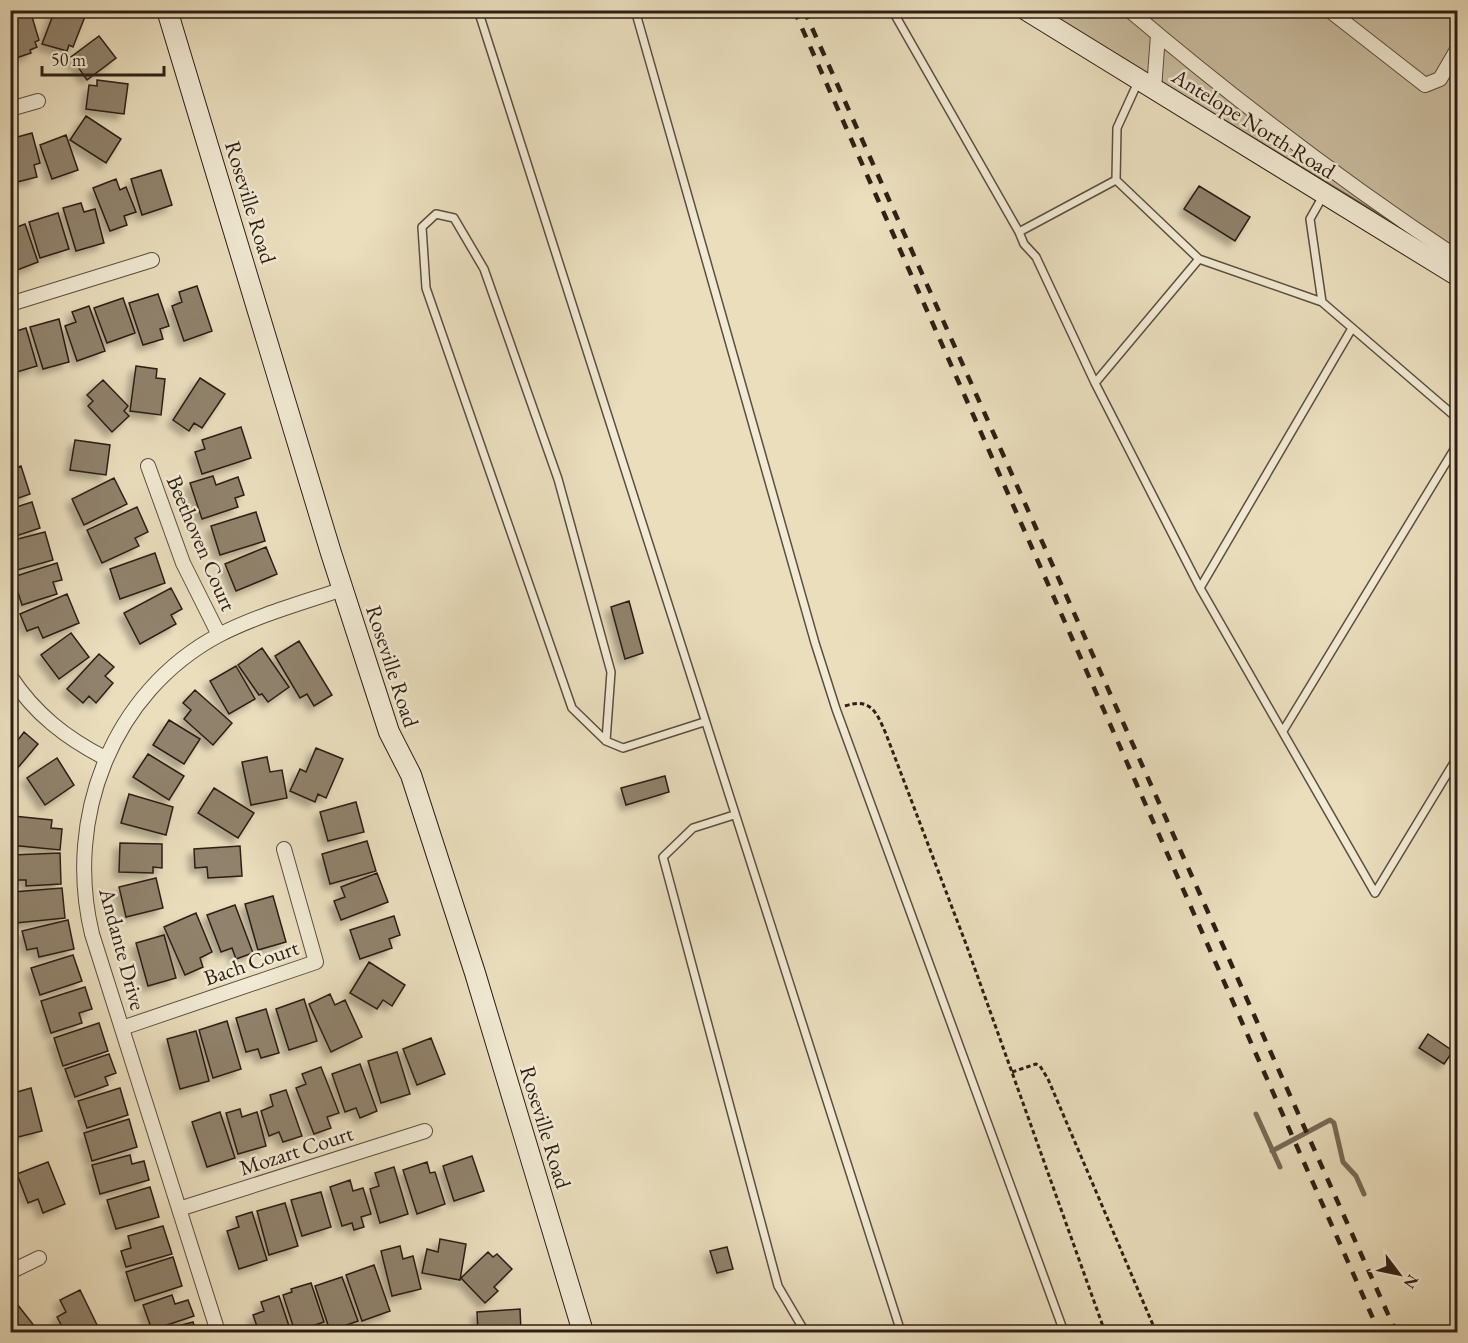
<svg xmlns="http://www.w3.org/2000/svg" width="1468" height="1343" viewBox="0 0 1468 1343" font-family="'EB Garamond',serif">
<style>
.green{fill:#cabda0;stroke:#7c6e5a;stroke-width:1.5}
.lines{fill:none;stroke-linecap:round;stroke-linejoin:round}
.stream{stroke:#786a57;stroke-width:5}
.building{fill:#90826c;stroke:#2e1e14;stroke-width:1.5;filter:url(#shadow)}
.lane-casing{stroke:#5d4e3e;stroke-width:10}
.street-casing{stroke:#5d4e3e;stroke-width:16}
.secondary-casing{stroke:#2e1e14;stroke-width:22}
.path{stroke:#2e1e14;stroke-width:3;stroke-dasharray:4.5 3;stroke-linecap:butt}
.lane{stroke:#f1ead4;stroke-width:7}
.street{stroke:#f1ead4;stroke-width:14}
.secondary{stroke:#f1ead4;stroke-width:20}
.rail{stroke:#2e1e14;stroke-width:4.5;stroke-dasharray:10 10;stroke-linecap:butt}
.labels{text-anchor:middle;stroke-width:5;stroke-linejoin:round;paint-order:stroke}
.street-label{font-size:22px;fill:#2e1e14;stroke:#f1ead4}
</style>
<defs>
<filter id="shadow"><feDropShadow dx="-5.5" dy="5.5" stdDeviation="3" flood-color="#0004"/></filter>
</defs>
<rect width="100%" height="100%" fill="#eadebd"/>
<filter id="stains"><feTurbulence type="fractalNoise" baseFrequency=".00333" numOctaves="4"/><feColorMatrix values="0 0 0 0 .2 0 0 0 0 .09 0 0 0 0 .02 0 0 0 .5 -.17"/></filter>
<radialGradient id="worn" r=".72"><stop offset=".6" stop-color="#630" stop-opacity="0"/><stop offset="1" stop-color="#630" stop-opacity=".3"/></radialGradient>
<path class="green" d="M1044,11H1457V261Z"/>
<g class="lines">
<path class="stream" d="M1256,1114L1280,1167
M1272,1151L1330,1120L1334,1123L1343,1162L1356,1176L1364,1194"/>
</g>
<path class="building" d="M18,10H30L39,40L35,42L37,47L30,50L31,53L13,59L10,50V13Z
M55,10H77L86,14L73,47L69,45L67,51L42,44Z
M99,36L116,58L87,80L71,57Z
M97,80L128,84L124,114L86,109L89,85L97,86Z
M86,116L121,139L106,163L70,140Z
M32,133L40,163L34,165L37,177L17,182L10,157V139Z
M66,135L78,170L52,179L40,145Z
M161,170L172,205L142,215L131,179Z
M116,179L120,190L126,187L136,212L124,216L127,225L110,231L93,188Z
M1199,186L1250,217L1235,241L1184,209Z
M81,203L84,212L95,209L104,243L76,251L63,208Z
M58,213L69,249L40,258L29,222Z
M10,216H13L17,227L25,224L38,262L12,272Z
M197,286L212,331L184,341L172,306L182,302L179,292Z
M158,294L169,326L160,329L163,339L143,345L129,303Z
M123,298L135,333L107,343L94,308Z
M89,306L105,351L77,361L65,326L76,322L72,312Z
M59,319L69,362L43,369L30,327Z
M26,328L37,366L10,374V333Z
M136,366L157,369L156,378L165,379L161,415L130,411Z
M200,378L225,394L202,428L194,423L189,431L173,420Z
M103,380L128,406L124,411L129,416L112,432L88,406L93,401L87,395Z
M241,427L251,458L202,474L195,452L205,449L202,440Z
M75,440L110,445L106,475L70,470Z
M21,466L30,494L10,501V470Z
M213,476L216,485L238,477L244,495L235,498L238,507L202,519L190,483Z
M114,478L127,504L84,525L72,499Z
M32,502L40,528L10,538V509Z
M137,507L148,532L135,538L139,546L102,563L87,530Z
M256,512L265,541L220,555L211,526Z
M45,532L53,560L10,572V541Z
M266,547L277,574L236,591L225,564Z
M155,553L165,583L120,599L110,569Z
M57,563L62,580L53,582L57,594L22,605L13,577Z
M171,588L182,609L171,615L176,624L140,644L124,613Z
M67,594L79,623L43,638L38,627L27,631L20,614Z
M629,601L643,653L625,659L611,607Z
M71,633L89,657L59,679L41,655Z
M299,641L332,695L314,706L307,694L300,698L275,656Z
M262,648L289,687L268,702L262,694L259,695L238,665Z
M99,654L114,667L105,676L113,683L96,703L89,696L83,703L67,689Z
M236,666L255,699L229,714L210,681Z
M195,690L232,723L213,745L184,719L191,710L183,703Z
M169,720L200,739L184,764L153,745Z
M24,732L38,744L10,777V734L18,740Z
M316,748L343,759L326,798L318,794L315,802L290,791L300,769L306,772Z
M148,754L184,776L169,800L133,777Z
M267,757L270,772L282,770L287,798L251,805L242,762Z
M57,758L74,785L45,805L27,778Z
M665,776L669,792L626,805L621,788Z
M214,788L254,813L238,838L198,813Z
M129,794L173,807L166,835L121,823Z
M356,802L364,832L328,841L320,812Z
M13,816L52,820L51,828L62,829L60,850L10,845Z
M367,841L376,871L330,884L322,854Z
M120,843L162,844V868L153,867V873L119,872Z
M240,846L242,876L208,878L207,867L195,868L194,849Z
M60,853L61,884L26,886V880H13L12,855Z
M377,873L388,902L341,920L334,901L345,897L341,887Z
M156,878L163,908L126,917L119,887Z
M62,888L65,918L16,923L13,892Z
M273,896L286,942L258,950L245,904Z
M235,905L253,953L236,959L232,948L221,952L207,915Z
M196,913L212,952L200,958L203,967L185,975L164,927Z
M394,916L400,935L389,939L392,948L360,959L350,930Z
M68,920L74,949L39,957L37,948L27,950L22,931Z
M164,935L176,978L148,986L136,943Z
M73,955L82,981L40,995L31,968Z
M369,962L405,985L392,1006L383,1000L377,1009L350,993Z
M85,987L92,1009L79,1013L82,1023L51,1033L41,1001Z
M330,994L335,1005L345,1000L362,1037L331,1052L309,1004Z
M304,999L317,1041L289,1050L276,1009Z
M266,1009L279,1053L261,1058L258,1049L246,1052L236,1018Z
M227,1021L241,1069L213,1078L199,1030Z
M99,1023L108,1051L63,1066L54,1038Z
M196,1031L209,1081L180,1089L167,1039Z
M1428,1034L1453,1051L1444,1064L1419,1048Z
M431,1038L445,1074L417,1085L403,1049Z
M397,1052L410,1094L381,1103L368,1061Z
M109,1054L116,1073L105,1077L108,1085L75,1097L65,1069Z
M360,1064L377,1111L360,1118L356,1108L345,1112L332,1074Z
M321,1067L339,1113L327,1117L331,1128L314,1134L296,1088L306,1084L302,1074Z
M31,1088L42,1131L10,1139V1115L14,1114L10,1094Z
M120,1088L128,1115L87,1128L78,1101Z
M286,1090L302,1136L283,1142L279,1132L269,1136L261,1111L273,1106L270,1095Z
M240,1109L242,1117L257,1112L266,1146L238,1154L226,1113Z
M220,1112L235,1158L207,1167L192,1122Z
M129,1119L137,1147L92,1161L84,1133Z
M130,1155L132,1164L144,1161L149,1180L100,1194L92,1165Z
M472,1156L484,1191L454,1201L443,1166Z
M48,1162L65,1204L43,1213L38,1199L28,1203L17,1174Z
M427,1162L430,1173L435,1172L445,1204L417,1214L403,1170Z
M394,1167L408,1214L380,1223L370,1189L379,1186L375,1173Z
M350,1180L353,1191L363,1188L371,1214L361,1217L364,1227L354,1230L352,1223L342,1226L330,1187Z
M150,1187L159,1217L116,1229L107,1200Z
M321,1192L331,1227L302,1236L291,1200Z
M285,1203L298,1246L269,1255L257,1211Z
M252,1212L267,1260L239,1269L227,1231L239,1227L236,1217Z
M163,1226L172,1254L126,1267L121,1251L131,1248L128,1236Z
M440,1239L466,1244L460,1280L422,1273L427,1249L438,1252Z
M400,1246L403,1259L413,1256L421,1289L392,1296L381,1251Z
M727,1247L733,1269L717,1273L710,1251Z
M488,1252L493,1257L497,1254L512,1269L494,1287L498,1291L485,1303L461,1278Z
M173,1257L182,1286L135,1301L126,1272Z
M374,1265L390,1311L362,1321L346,1275Z
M342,1277L358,1321L330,1331L315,1286Z
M311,1283L324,1322L312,1326L313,1332H295L283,1295L292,1292L291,1289Z
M80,1290L100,1331L97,1332H65L57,1317L66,1312L60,1300Z
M172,1295L175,1304L188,1300L194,1316L152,1330L143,1305Z
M279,1296L291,1332H259L253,1315L264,1311L261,1302Z
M17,1304L39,1332H10V1309Z
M520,1309L521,1332H478L477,1312Z
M193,1322L196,1332H156Z"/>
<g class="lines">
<g class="lane-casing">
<path id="lane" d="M478,10L901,1332
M635,10L815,643L836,709L1064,1332
M895,15L1019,232
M1138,82L1117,128L1116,180L1199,259L1322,302L1458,419
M1116,180L1019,232L1024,244L1036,257L1095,383L1200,588L1351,330
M1322,302L1310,219L1323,196
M1095,383L1199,259
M1200,588L1375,893L1458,756
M1283,731L1458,443
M606,741L611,672L558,479L484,269L454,218L436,214L422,227L426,288L572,708L606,741L623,748L704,722
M734,815L693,828L663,857L778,1286L805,1332"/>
</g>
<g class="street-casing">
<path id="street" d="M1129,10C1234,99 1343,182 1458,258
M1329,10L1425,85L1440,79L1458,48
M1154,89L1158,35
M10,109L38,101
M10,304L152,260
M148,466L183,563L219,635
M10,676C35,714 66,738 105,758
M122,1028L316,962L284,849
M179,1209L425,1131
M10,1272L39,1258
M218,1332L92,934C64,818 112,692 219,635C258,615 302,603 343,589"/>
</g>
<g class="secondary-casing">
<path id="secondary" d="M167,10L331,553L389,732L411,775L475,973L583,1332
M1026,10L1458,276"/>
</g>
<path class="path" d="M845,706C871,697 877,713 886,734L966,944L1105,1332
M1012,1072L1036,1064L1040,1066L1048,1079L1156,1332"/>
<use href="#lane" class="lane"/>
<use href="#street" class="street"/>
<use href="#secondary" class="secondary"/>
<path class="rail" d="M794,10L1379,1332
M804,10L1396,1332"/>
</g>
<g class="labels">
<g class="street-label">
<text transform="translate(1254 123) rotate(32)" y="8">Antelope North Road</text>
<text transform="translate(251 202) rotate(73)" y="8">Roseville Road</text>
<text transform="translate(202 543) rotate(67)" y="8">Beethoven Court</text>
<text transform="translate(393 666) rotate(72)" y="8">Roseville Road</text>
<text transform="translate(123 949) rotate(75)" y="8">Andante Drive</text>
<text transform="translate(251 962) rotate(-19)" y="8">Bach Court</text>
<text transform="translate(546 1127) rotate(73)" y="8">Roseville Road</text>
<text transform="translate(296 1150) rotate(-18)" y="8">Mozart Court</text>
</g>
</g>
<rect width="1468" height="1343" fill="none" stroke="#eadebd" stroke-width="36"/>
<rect x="12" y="12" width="1444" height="1319" fill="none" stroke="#2e1e14" stroke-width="3"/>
<rect x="18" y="18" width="1432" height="1307" fill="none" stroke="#2e1e14" stroke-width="1.5"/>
<g transform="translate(1399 1274) rotate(122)" stroke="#f1ead4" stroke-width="4.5" paint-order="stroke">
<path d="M0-4.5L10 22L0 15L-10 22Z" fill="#2e1e14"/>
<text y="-9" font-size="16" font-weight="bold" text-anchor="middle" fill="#2e1e14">N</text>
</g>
<path d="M42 66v9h122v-9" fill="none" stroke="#2e1e14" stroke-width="3"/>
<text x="51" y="66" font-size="18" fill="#2e1e14" stroke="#f1ead4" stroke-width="4.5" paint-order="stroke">50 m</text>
<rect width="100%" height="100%" filter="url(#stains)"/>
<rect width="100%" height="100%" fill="url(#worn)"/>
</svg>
